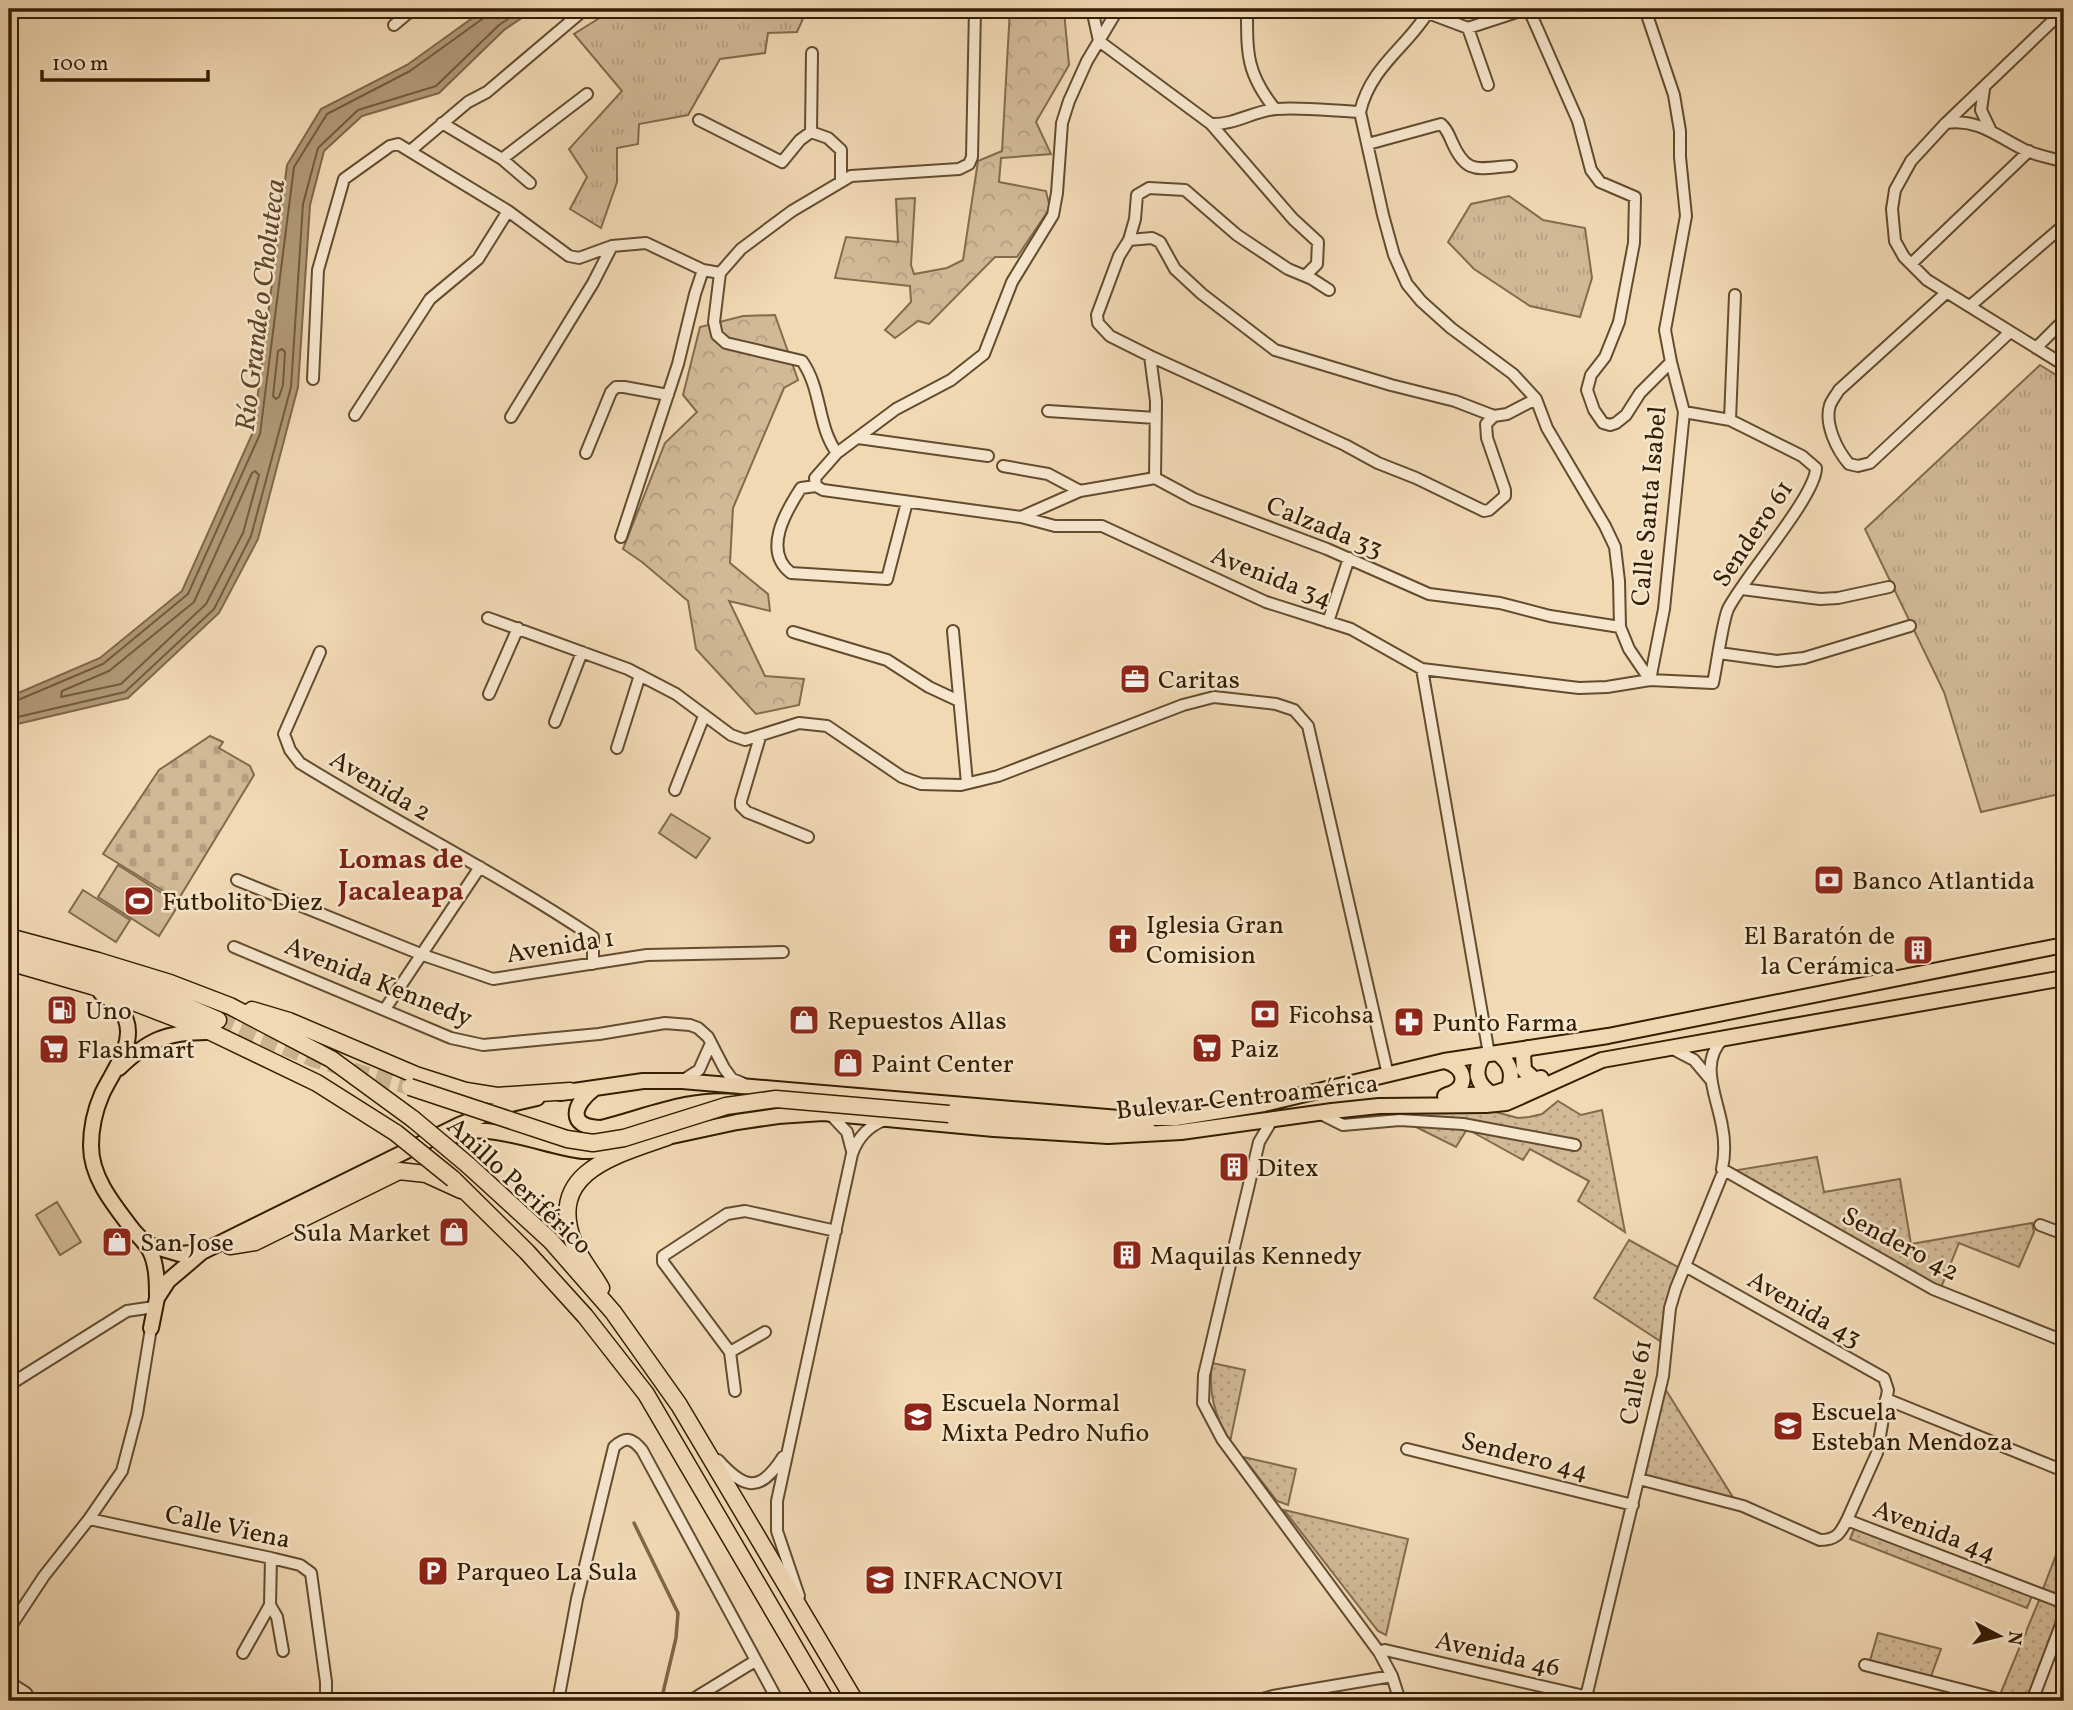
<svg xmlns="http://www.w3.org/2000/svg" width="2073" height="1710" viewBox="0 0 2073 1710" font-family="Vollkorn,serif">
<style>
.grass{fill:url(#grass-tufts);stroke:#826b4c;stroke-width:2}
.forest{fill:url(#forest-crowns);stroke:#826b4c;stroke-width:2}
.cemetery{fill:url(#cemetery-stones);stroke:#826b4c;stroke-width:2}
.park{fill:url(#park-dots);stroke:#826b4c;stroke-width:2}
.pitch{fill:#d1b996;stroke:#826b4c;stroke-width:2}
.water{fill:#b19977;stroke:#7f6748;stroke-width:2}
.lines{fill:none;stroke-linecap:round;stroke-linejoin:round}
.shore{stroke:#725b3c;stroke-width:2}
.stream{stroke:#7f6748;stroke-width:3.5}
.highway-tunnel{stroke:#cbb390;stroke-width:16;stroke-dasharray:16 8;stroke-linecap:butt}
.minor-casing{stroke:#634c2e;stroke-width:14}
.major-casing{stroke:#341d01;stroke-width:18}
.highway-casing{stroke:#341d01;stroke-width:19}
.minor{stroke:#f6e6ce;stroke-width:10}
.major{stroke:#f1d9b4;stroke-width:14}
.highway{stroke:#f1d9b4;stroke-width:16}
.highway-bridge-casing{stroke:#341d01;stroke-width:19;stroke-linecap:butt}
.highway-bridge{stroke:#f1d9b4;stroke-width:16}
.labels{text-anchor:middle;stroke-width:5;stroke-linejoin:round;paint-order:stroke}
.street-label{font-size:26px;fill:#341d01;stroke:#f6e6ce}
.poi-label{font-size:26px;fill:#341d01;stroke:#f6e6ce;text-anchor:start}
.water-label{font-size:28px;font-style:italic;fill:#60482a;stroke:#f6e6ce}
.neighbourhood-label{font-size:28px;font-weight:bold;fill:#7a1f14;stroke:#f6e6ce}
</style>
<defs>
<pattern id="grass-tufts" width="24" height="20" patternUnits="userSpaceOnUse" patternTransform="scale(1.75)"><rect width="24" height="20" fill="#d1b996"/><path d="M3 7l-1-3M5 7V3M7 7l1-3M15 17l-1-3M17 17v-4M19 17l1-3" fill="none" stroke="#b49f80"/></pattern>
<pattern id="forest-crowns" width="20" height="18" patternUnits="userSpaceOnUse" patternTransform="scale(1.75)"><rect width="20" height="18" fill="#d1b996"/><path d="M2 6a3 3 0 1 1 6 0M12 15a3 3 0 1 1 6 0" fill="none" stroke="#b49f80"/></pattern>
<pattern id="cemetery-stones" width="16" height="16" patternUnits="userSpaceOnUse" patternTransform="scale(1.75)"><rect width="16" height="16" fill="#d1b996"/><path d="M2 7V4a2 2 0 0 1 4 0v3zM10 15v-3a2 2 0 0 1 4 0v3z" fill="#b49f80"/></pattern>
<pattern id="park-dots" width="8" height="8" patternUnits="userSpaceOnUse" patternTransform="scale(1.75)"><rect width="8" height="8" fill="#d1b996"/><path d="M2 2h.1M6 6h.1" fill="none" stroke="#b49f80" stroke-width="1.8" stroke-linecap="round"/></pattern>
</defs>
<rect width="100%" height="100%" fill="#f1d9b4"/>
<filter id="stains"><feTurbulence type="fractalNoise" baseFrequency=".00286" numOctaves="4"/><feColorMatrix values="0 0 0 0 .2 0 0 0 0 .09 0 0 0 0 .02 0 0 0 .5 -.17"/></filter>
<radialGradient id="worn" r=".72"><stop offset=".6" stop-color="#630" stop-opacity="0"/><stop offset="1" stop-color="#630" stop-opacity=".3"/></radialGradient>
<path class="grass" d="M614,9H661L665,12L671,9H840L838,15L805,14L797,32L768,33L765,53L720,59L688,115L639,124L638,144L617,148V182L601,228L570,209L587,177L569,149L622,91L574,34Z
M1509,196L1543,220L1585,228L1592,278L1580,317L1530,306L1474,269L1448,242L1471,204Z
M2040,365L2064,380V793L1981,812L1944,692L1865,529Z"/>
<path class="forest" d="M1010,9H1073L1064,11L1069,65L1036,122L1051,154L1001,158L999,182L1046,191L1050,208L1017,257H995L929,324L918,321L895,338L885,330L911,302L910,286L835,278L846,237L898,242L896,199L915,198L911,265L914,274L947,268L963,260L978,161L1002,151Z
M775,315L798,380L784,388L733,508L730,563L768,594L770,611L729,601L765,676L804,679L799,705L756,714L696,649L688,601L642,562L623,549L665,443L697,412L683,395L700,327L743,316Z"/>
<path class="cemetery" d="M210,736L223,742L219,748L250,766L254,775L178,900L103,854L159,770Z"/>
<path class="park" d="M1558,1101L1581,1115L1602,1110L1625,1232L1578,1201L1589,1181L1530,1149L1523,1160L1467,1129L1456,1147L1402,1120L1408,1108L1488,1110L1518,1118L1529,1117L1542,1114Z
M1817,1157L1824,1192L1900,1179L1911,1244L2032,1223L2034,1232L2019,1267L1959,1243L1938,1295L1732,1171Z
M1629,1240L1678,1267L1665,1309L1660,1341L1594,1298Z
M1212,1363L1245,1370L1230,1442C1215,1416 1208,1393 1212,1363Z
M1664,1387L1734,1499L1643,1476Z
M1243,1457L1296,1469L1288,1505L1277,1501Z
M1284,1510L1408,1539L1386,1635L1378,1631Z
M1855,1527L2032,1596L2027,1608L1850,1539Z
M2064,1534V1596L2043,1589Z
M2040,1598L2064,1607L2029,1701L1999,1697Z
M1878,1633L1941,1649L1930,1679L1869,1664Z"/>
<path class="pitch" d="M671,814L710,838L696,858L659,833Z
M118,865L179,904L159,936L98,897Z
M83,890L130,920L116,942L69,912Z
M57,1202L81,1242L60,1255L36,1215Z"/>
<path class="water" d="M485,9H535L504,30L439,93L362,116L324,151L310,205L298,387L258,539L219,613L128,698L9,726V694H16L100,658L182,591L253,432L287,165L321,109L407,65Z"/>
<g class="lines">
<path class="shore" d="M282,349L285,352L283,385L279,397L276,399L273,396L278,351Z
M255,471L259,475L243,533L206,604L121,684L61,697L62,691L109,671L194,602L252,473Z
M9,701L18,700L103,664L188,594L260,434L294,167L327,114L410,71L485,17L488,9
M9,719L125,692L214,609L251,536L291,387L303,204L318,148L358,110L436,86L499,25L523,9"/>
<path class="stream" d="M634,1523L678,1613L676,1638L661,1701"/>
<path class="highway-tunnel" d="M218,1020L313,1059L410,1087"/>
<g class="minor-casing">
<path id="minor" d="M1092,9L1099,41L1211,124C1235,125 1253,111 1276,109C1304,107 1332,111 1360,112
M1430,9C1409,46 1371,65 1360,112L1383,215L1394,255L1407,284L1421,301L1451,328L1513,374L1536,399L1547,428L1605,526L1615,547L1619,581L1620,627L1629,649L1650,680
M1645,9L1674,95L1680,131V157L1686,216L1665,330L1671,362L1684,412L1664,609L1650,680
M2064,10L1946,123L1911,161L1895,190L1892,209L1895,241L1904,257L1927,280L2064,365
M1247,12C1247,55 1247,74 1275,109
M1428,13L1468,28L1523,10L1530,12L1578,121L1591,170L1600,182L1635,197L1634,243L1619,322L1605,357L1591,375L1587,390L1594,410L1603,423L1610,425L1616,423L1626,415L1640,393L1671,362
M394,25L413,9
M1468,28L1488,85
M1984,89L1981,110L1990,129
M699,120L782,162L800,140L811,132
M442,123L502,159L530,183
M1946,123C1979,118 1999,138 2027,151C2039,156 2052,158 2064,162
M1211,124L1293,219L1318,242L1317,264L1305,276
M811,132L812,53
M811,132L828,138L841,150V181
M1368,144L1441,124C1447,129 1449,135 1452,142C1467,176 1478,168 1511,166
M410,151L468,102L487,92L585,9
M502,159L587,94
M1129,240L1135,219L1137,195L1149,188L1185,190L1237,235L1288,269L1312,279L1329,290
M1911,264L2029,151
M1946,293L1839,390C1836,395 1832,400 1830,405C1824,424 1837,450 1849,464L1858,466L1870,463L2010,332
M1970,306L2064,225
M2036,348L2064,320
M1150,356L1156,401L1155,478
M313,379L318,270L344,179L390,146L398,144L508,211L569,256L579,258L612,246L646,243L703,270L720,273
M1048,411L1156,418
M355,415L430,299L478,259L508,211
M1494,416L1486,424L1487,438L1505,490V496L1489,510L1484,511L1416,478L1378,463L1345,445L1150,356L1110,336L1098,323L1097,315L1119,256L1129,240L1152,238L1160,242L1175,269L1202,294L1275,350L1391,385L1455,401L1494,416L1507,414L1536,399
M511,417L593,283L612,246
M1730,420L1735,295
M858,438L988,456
M586,453L611,392L616,387H624L668,395
M837,453C817,426 822,389 802,361L726,343L717,335L714,322L720,273L741,249L792,211L851,176L959,169L969,164L972,157L975,9
M1003,466L1048,474L1080,491
M816,486L823,490L1021,517L1055,526H1102L1266,602L1351,629L1422,669L1579,688L1607,687L1650,680L1713,683C1717,665 1722,623 1728,609C1744,577 1816,496 1816,468L1802,456L1730,420L1684,412
M816,486L815,478L837,453L896,409L951,380L984,354L1012,282L1053,215L1057,193L1062,123L1069,101L1087,61L1118,9
M816,486L801,488C786,511 762,551 791,573L887,579L907,502
M1021,517L1080,491L1155,478L1194,499L1327,549L1429,594L1500,603L1550,616L1620,627
M621,537L678,364L695,294L703,270
M1742,589L1820,599L1838,598L1889,587
M488,618L628,669L676,694L731,735L745,740L799,723L827,726L902,777L921,784L961,785L998,776L1183,705L1214,697L1276,704L1294,710L1308,726L1388,1075
M1328,622L1349,558
M953,631L967,783
M793,632L887,660L929,687L959,701
M320,652L284,734L290,750L300,763C397,823 499,874 593,937V964
M1719,653L1777,661L1804,658L1910,626
M1422,669L1489,1054
M489,694L518,628
M555,722L582,652
M760,737L741,801V806L747,812L808,837
M617,748L640,675
M675,790L704,716
M237,880L423,955L493,979L647,955L783,952
M234,947L451,1038L483,1045L599,1034L665,1023L690,1025L698,1028L708,1037L724,1068L732,1079L742,1083
M385,1009L480,867
M1671,1048L1694,1060L1710,1079
M682,1081L699,1070L711,1043
M1319,1113L1343,1125L1400,1120L1463,1124L1575,1145
M830,1114L847,1132L852,1151
M1272,1120L1259,1142L1204,1375L1203,1403L1222,1439L1379,1652L1392,1676L1400,1701
M1724,1170L1933,1289L2064,1341
M2040,1225L2064,1234
M1685,1266L1884,1378L1888,1390L1877,1453L1847,1520
M730,1352L765,1332
M9,1385L127,1311L154,1307
M735,1391L730,1352L663,1262V1256L727,1214L745,1211L836,1231
M1886,1399L2064,1471
M1407,1449L1633,1505
M718,1460C745,1490 760,1493 783,1457
M1639,1479L1743,1506L1820,1540C1836,1540 1840,1534 1847,1520L2064,1603
M89,1519L271,1558L300,1565L311,1573L326,1682V1701
M799,1596L777,1531V1501L852,1154C858,1137 868,1126 885,1120
M270,1605L277,1617L283,1651
M9,1629L44,1576L89,1519L122,1471L137,1414L151,1328
M1379,1652L1385,1650L1606,1701
M243,1653L270,1605L271,1558
M1865,1665L2006,1701
M9,1682L26,1693L31,1701
M1586,1697L1663,1376L1670,1308L1676,1288L1724,1170L1722,1169C1725,1155 1725,1141 1722,1126C1717,1096 1698,1062 1724,1038
M558,1701L577,1599L614,1447C626,1436 632,1438 642,1450L778,1701
M690,1701L755,1661
M1256,1701L1273,1696L1392,1676
M2032,1701L2064,1617"/>
</g>
<g class="major-casing">
<path id="major" d="M101,993C111,1000 122,1008 126,1020C135,1045 112,1072 102,1094C95,1110 91,1129 91,1146C91,1178 114,1205 133,1230C139,1237 146,1243 150,1251C157,1265 157,1283 157,1298
M1528,1048L1523,1054L1524,1070L1535,1080
M1497,1053C1511,1063 1514,1074 1508,1090
M1484,1055C1473,1070 1476,1084 1492,1094
M1445,1061C1467,1067 1469,1089 1447,1095
M119,1068C148,1040 166,1032 207,1032
M595,1088C573,1104 566,1127 601,1128C646,1117 689,1097 736,1102
M560,1093L643,1081H682L1119,1118H1176L1264,1104L1444,1061L1608,1036L2064,945
M1445,1096L1492,1094L1541,1078
M456,1135C485,1120 550,1148 583,1151C599,1152 616,1148 631,1145
M658,1139L737,1122L778,1116L823,1113L994,1129L1108,1136L1181,1132L1332,1111L1379,1106L1486,1105L1506,1103L1520,1097L1602,1060L2064,978
M146,1244L180,1254L202,1252
M151,1328L157,1298L168,1281L202,1252L459,1125L511,1104L537,1098"/>
</g>
<g class="highway-casing">
<path id="highway" d="M9,937L98,961L170,983L230,1006L331,1059L413,1119
M9,953C82,961 151,991 218,1020
M9,962L92,986L211,1032L317,1083L396,1133
M252,1010L289,1021L416,1075L466,1091L497,1096L570,1091
M949,1114L1149,1132
M468,1165L551,1241L613,1312L679,1405L855,1701
M453,1179L527,1252L585,1316L646,1394L826,1701
M230,1246L255,1242L399,1171L426,1174L461,1190
M601,1288C593,1273 579,1258 573,1241C547,1171 617,1155 667,1137"/>
</g>
<use href="#minor" class="minor"/>
<use href="#major" class="major"/>
<use href="#highway" class="highway"/>
<g class="highway-bridge-casing">
<path id="highway-bridge" d="M410,1087L567,1139L593,1143L624,1138L726,1106L776,1099L949,1114
M413,1119L468,1165
M396,1133L453,1179"/>
</g>
<use href="#highway-bridge" class="highway-bridge"/>
</g>
<defs>
<g id="office-square" transform="scale(1.575)"><rect x="-9" y="-9" width="18" height="18" rx="4" fill="#8f2418" stroke="#f6e6ce"/><path d="M-6-3h4V-5.5h4V-3h4V5H-6ZM-1-4.5V-3h2v-1.5ZM-6 0V1H6V0Z" fill="#fff"/></g>
<g id="bank-square" transform="scale(1.575)"><rect x="-9" y="-9" width="18" height="18" rx="4" fill="#8f2418" stroke="#f6e6ce"/><path d="M-6-4H6V4H-6ZM0-2.3a2.3 2.3 0 1 0 0 4.6a2.3 2.3 0 1 0 0-4.6Z" fill="#fff"/></g>
<g id="stadium-square" transform="scale(1.575)"><rect x="-9" y="-9" width="18" height="18" rx="4" fill="#8f2418" stroke="#f6e6ce"/><path d="M0-5a6.5 5 0 1 0 0 10a6.5 5 0 1 0 0-10ZM-3.5-1.8h7v3.6h-7Z" fill="#fff"/></g>
<g id="church-square" transform="scale(1.575)"><rect x="-9" y="-9" width="18" height="18" rx="4" fill="#8f2418" stroke="#f6e6ce"/><path d="M-1.2-6h2.4v3.5h3.3v2.4h-3.3V6h-2.4V-.1h-3.3v-2.4h3.3Z" fill="#fff"/></g>
<g id="building-square" transform="scale(1.575)"><rect x="-9" y="-9" width="18" height="18" rx="4" fill="#8f2418" stroke="#f6e6ce"/><path d="M-4-6H4V6H1V3H-1V6H-4ZM-2.5-4.3h1.7v1.8h-1.7ZM.8-4.3h1.7v1.8H.8ZM-2.5-1h1.7V.8h-1.7ZM.8-1h1.7V.8H.8Z" fill="#fff"/></g>
<g id="fuel-square" transform="scale(1.575)"><rect x="-9" y="-9" width="18" height="18" rx="4" fill="#8f2418" stroke="#f6e6ce"/><path d="M-5.5-6h7V0h2V4h1.3V-2.5L3-4.5l.8-.8L6-3V5H2.5V1h-1V6h-7ZM-4.2-4.7v3.2H.2V-4.7Z" fill="#fff"/></g>
<g id="shop-square" transform="scale(1.575)"><rect x="-9" y="-9" width="18" height="18" rx="4" fill="#8f2418" stroke="#f6e6ce"/><path d="M-5-2.5h2.3a2.7 3.5 0 0 1 5.4 0H5L5.5 6h-11ZM-1.5-2.5h3a1.5 2.3 0 0 0-3 0Z" fill="#fff"/></g>
<g id="pharmacy-square" transform="scale(1.575)"><rect x="-9" y="-9" width="18" height="18" rx="4" fill="#8f2418" stroke="#f6e6ce"/><path d="M-2-6h4v4h4v4h-4v4h-4v-4h-4v-4h4Z" fill="#fff"/></g>
<g id="supermarket-square" transform="scale(1.575)"><rect x="-9" y="-9" width="18" height="18" rx="4" fill="#8f2418" stroke="#f6e6ce"/><path d="M-6-5.5h2.5l.6 2H6L4.5 2H-2.5L-4.4-4H-6ZM-1.5 3.2a1.3 1.3 0 1 0 .1 0ZM3 3.2a1.3 1.3 0 1 0 .1 0Z" fill="#fff"/></g>
<g id="school-square" transform="scale(1.575)"><rect x="-9" y="-9" width="18" height="18" rx="4" fill="#8f2418" stroke="#f6e6ce"/><path d="M0-5L7-2L0 1L-7-2ZM-4 1L0 2.5L4 1V4Q0 6-4 4Z" fill="#fff"/></g>
<g id="parking-square" transform="scale(1.575)"><rect x="-9" y="-9" width="18" height="18" rx="4" fill="#8f2418" stroke="#f6e6ce"/><path d="M-3.5-5.5H1a3.5 3.5 0 0 1 0 7H-1V5.5H-3.5ZM-1-3.4V-.6H.8a1.4 1.4 0 0 0 0-2.8Z" fill="#fff"/></g>
</defs>
<g fill-rule="evenodd">
<use href="#office-square" x="1135" y="679"/>
<use href="#bank-square" x="1829" y="880"/>
<use href="#stadium-square" x="139" y="901"/>
<use href="#church-square" x="1123" y="939"/>
<use href="#building-square" x="1918" y="950"/>
<use href="#fuel-square" x="62" y="1010"/>
<use href="#bank-square" x="1265" y="1014"/>
<use href="#shop-square" x="804" y="1020"/>
<use href="#pharmacy-square" x="1409" y="1022"/>
<use href="#supermarket-square" x="1207" y="1048"/>
<use href="#supermarket-square" x="54" y="1049"/>
<use href="#shop-square" x="848" y="1063"/>
<use href="#building-square" x="1234" y="1167"/>
<use href="#shop-square" x="454" y="1232"/>
<use href="#shop-square" x="117" y="1242"/>
<use href="#building-square" x="1127" y="1255"/>
<use href="#school-square" x="918" y="1417"/>
<use href="#school-square" x="1788" y="1426"/>
<use href="#parking-square" x="433" y="1571"/>
<use href="#school-square" x="880" y="1580"/>
</g>
<g class="labels">
<g class="street-label">
<text transform="translate(1648 506) rotate(-85)" y="9">Calle Santa Isabel</text>
<text transform="translate(1325 526) rotate(22)" y="9">Calzada 33</text>
<text transform="translate(1752 533) rotate(-56)" y="9">Sendero 61</text>
<text transform="translate(1272 576) rotate(21)" y="9">Avenida 34</text>
<text transform="translate(381 785) rotate(31)" y="9">Avenida 2</text>
<text transform="translate(560 945) rotate(-9)" y="9">Avenida 1</text>
<text transform="translate(379 981) rotate(22)" y="9">Avenida Kennedy</text>
<text transform="translate(1247 1096) rotate(-6)" y="9">Bulevar Centroamérica</text>
<text transform="translate(520 1185) rotate(43)" y="9">Anillo Periférico</text>
<text transform="translate(1901 1243) rotate(28)" y="9">Sendero 42</text>
<text transform="translate(1805 1308) rotate(30)" y="9">Avenida 43</text>
<text transform="translate(1635 1382) rotate(-80)" y="9">Calle 61</text>
<text transform="translate(1525 1455) rotate(14)" y="9">Sendero 44</text>
<text transform="translate(228 1526) rotate(12)" y="9">Calle Viena</text>
<text transform="translate(1935 1530) rotate(21)" y="9">Avenida 44</text>
<text transform="translate(1498 1653) rotate(13)" y="9">Avenida 46</text>
</g>
<g class="poi-label">
<text x="1158" y="688">Caritas</text>
<text x="1852" y="889">Banco Atlantida</text>
<text x="162" y="910">Futbolito Diez</text>
<text x="1146" y="933">Iglesia Gran<tspan x="1146" dy="30">Comision</tspan></text>
<text x="1895" y="944" text-anchor="end">El Baratón de<tspan x="1895" dy="30">la Cerámica</tspan></text>
<text x="85" y="1019">Uno</text>
<text x="1288" y="1023">Ficohsa</text>
<text x="827" y="1029">Repuestos Allas</text>
<text x="1432" y="1031">Punto Farma</text>
<text x="1230" y="1057">Paiz</text>
<text x="77" y="1058">Flashmart</text>
<text x="871" y="1072">Paint Center</text>
<text x="1257" y="1176">Ditex</text>
<text x="431" y="1241" text-anchor="end">Sula Market</text>
<text x="140" y="1251">San Jose</text>
<text x="1150" y="1264">Maquilas Kennedy</text>
<text x="941" y="1411">Escuela Normal<tspan x="941" dy="30">Mixta Pedro Nufio</tspan></text>
<text x="1811" y="1420">Escuela<tspan x="1811" dy="30">Esteban Mendoza</tspan></text>
<text x="456" y="1580">Parqueo La Sula</text>
<text x="903" y="1589">INFRACNOVI</text>
</g>
<g class="water-label">
<text transform="translate(259 305) rotate(-83)" y="10">Río Grande o Choluteca</text>
</g>
<g class="neighbourhood-label">
<text x="401" y="868">Lomas de<tspan x="401" dy="32">Jacaleapa</tspan></text>
</g>
</g>
<rect width="2073" height="1710" fill="none" stroke="#f1d9b4" stroke-width="35"/>
<rect x="10" y="10" width="2052" height="1689" fill="none" stroke="#341d01" stroke-width="3.5"/>
<rect x="18" y="18" width="2038" height="1675" fill="none" stroke="#341d01" stroke-width="2"/>
<g transform="translate(1999 1636) rotate(97)" stroke="#f6e6ce" stroke-width="5" paint-order="stroke">
<path d="M0-5L12 26L0 18L-12 26Z" fill="#341d01"/>
<text y="-10" font-size="19" font-weight="bold" text-anchor="middle" fill="#341d01">N</text>
</g>
<path d="M42 70v10h166v-10" fill="none" stroke="#341d01" stroke-width="3.5"/>
<text x="52" y="70" font-size="21" fill="#341d01" stroke="#f6e6ce" stroke-width="5" paint-order="stroke">100 m</text>
<rect width="100%" height="100%" filter="url(#stains)"/>
<rect width="100%" height="100%" fill="url(#worn)"/>
</svg>
